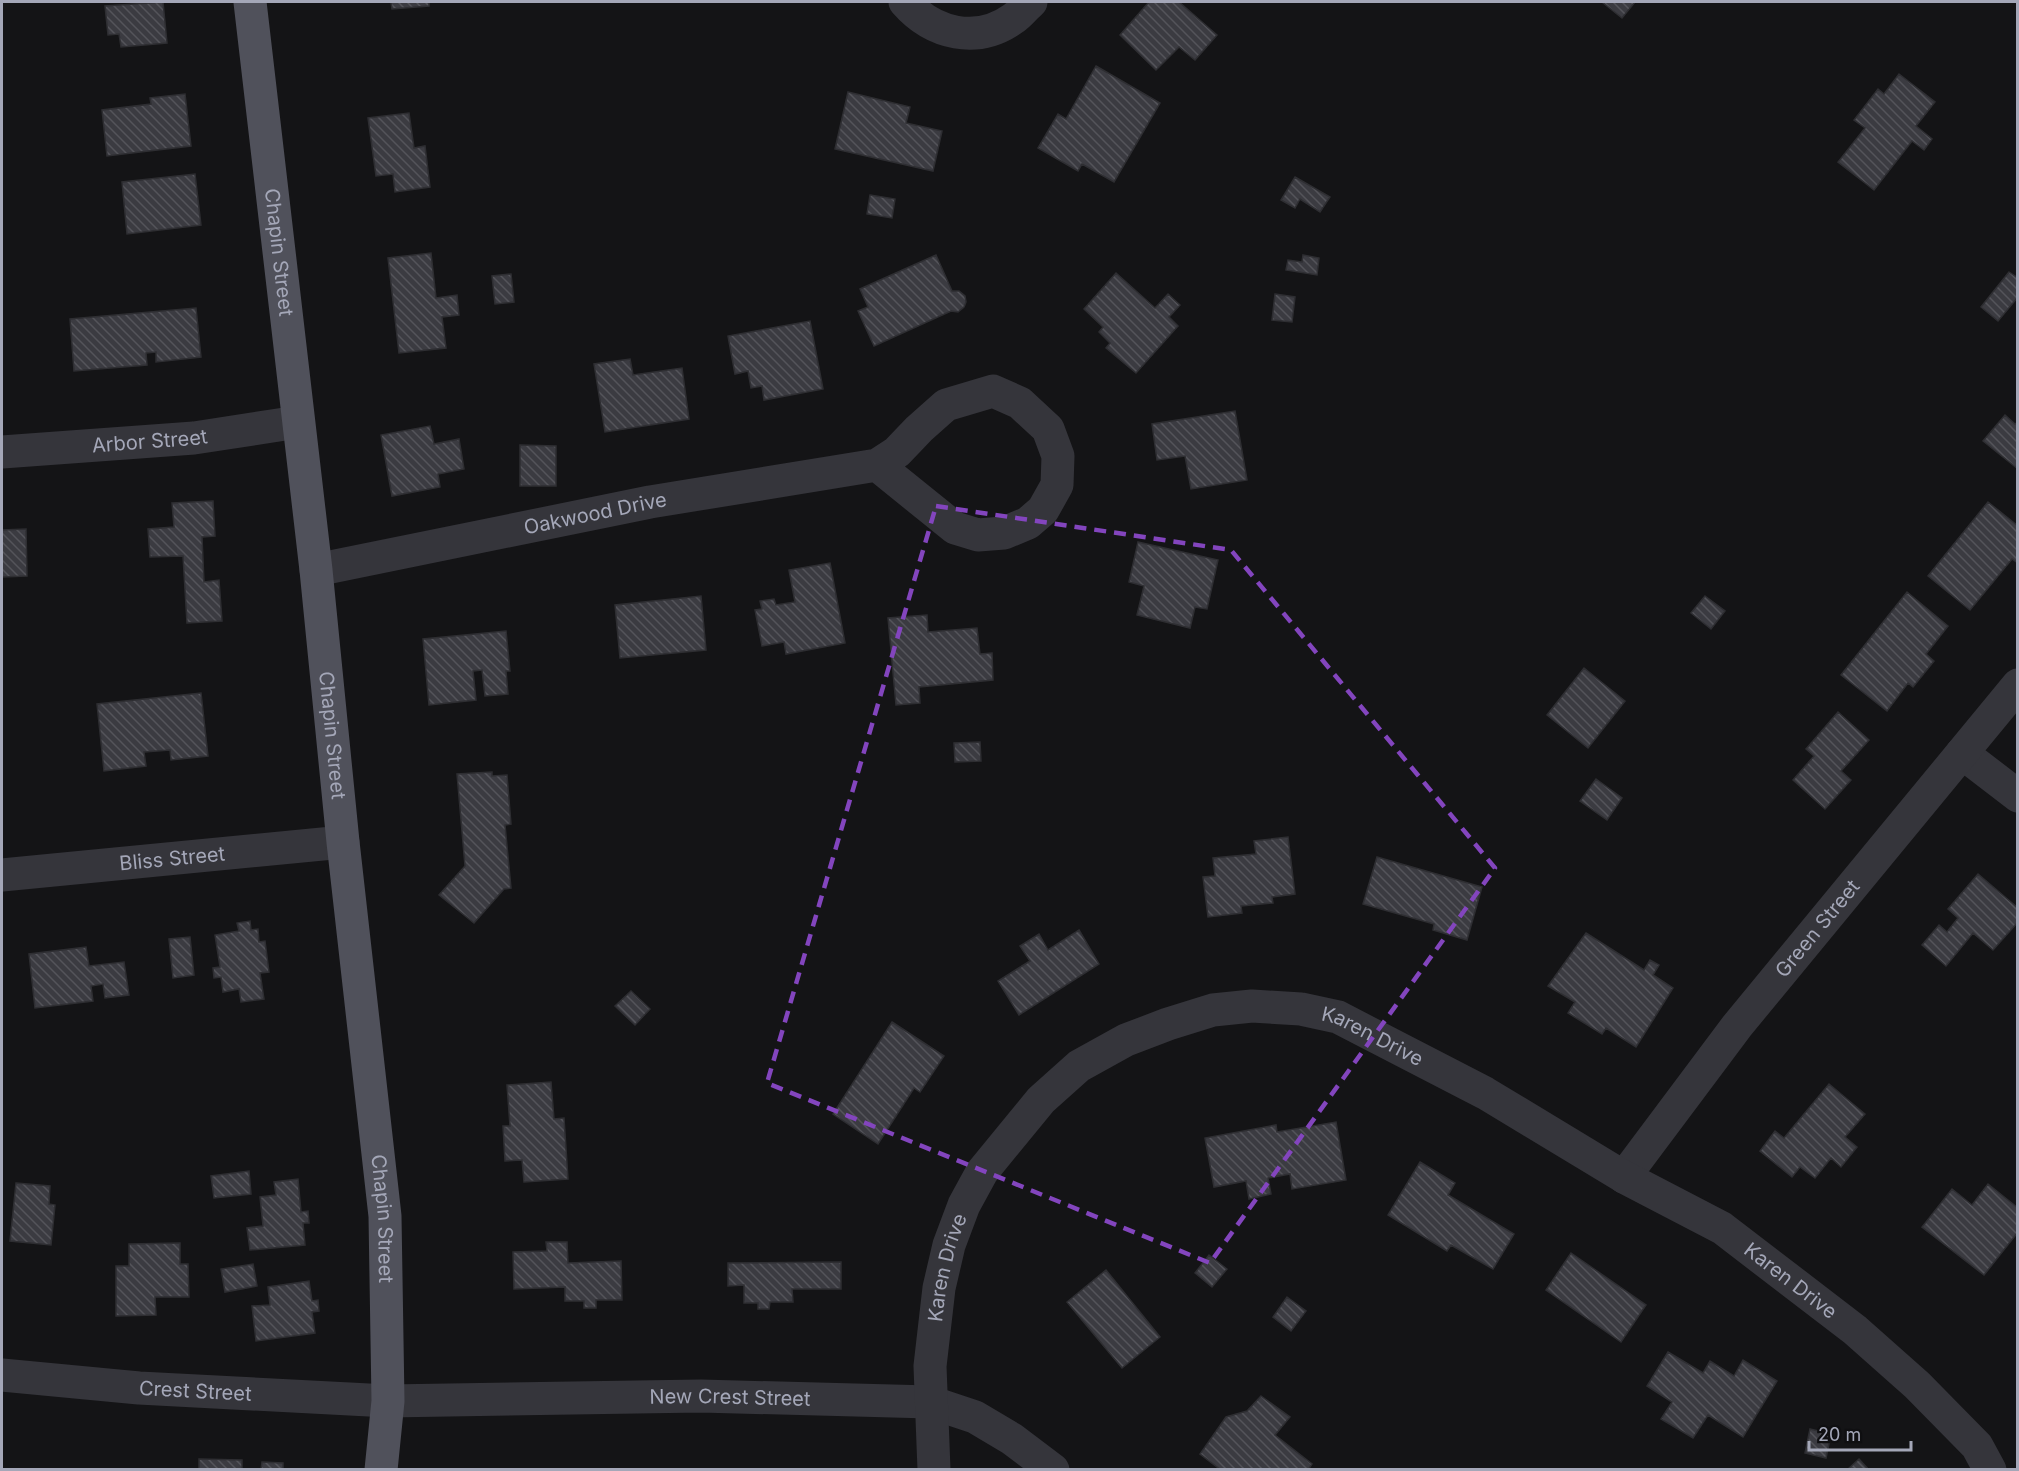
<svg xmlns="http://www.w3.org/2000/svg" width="2019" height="1471" viewBox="0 0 2019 1471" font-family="Inter,sans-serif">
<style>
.building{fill:url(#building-back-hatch);stroke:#2e2e32;stroke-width:1.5}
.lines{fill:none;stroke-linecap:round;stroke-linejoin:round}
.minor{stroke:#35353b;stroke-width:33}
.major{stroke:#50515b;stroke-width:33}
.marked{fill:none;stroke:#8345be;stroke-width:4.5;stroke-dasharray:12 8;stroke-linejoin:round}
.labels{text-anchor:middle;stroke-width:6;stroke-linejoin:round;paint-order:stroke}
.street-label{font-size:20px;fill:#a4a7b8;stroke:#0f0f11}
</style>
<defs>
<pattern id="building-back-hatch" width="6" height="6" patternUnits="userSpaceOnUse" patternTransform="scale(1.5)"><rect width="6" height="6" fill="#3b3b41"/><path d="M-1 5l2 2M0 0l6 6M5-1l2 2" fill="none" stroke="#54545a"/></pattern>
</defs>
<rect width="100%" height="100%" fill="#141416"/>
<path class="building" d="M163,2L167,43L121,47L119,34L108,35L105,6Z
M391,2H429V6L392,9Z
M1149,2H1179L1217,35L1195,60L1179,47L1156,70L1120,35Z
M1602,2H1635L1622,18Z
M1096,66L1160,103L1114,182L1082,164L1078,171L1038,148L1058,114L1066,119Z
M1899,74L1935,102L1916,126L1932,139L1924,150L1912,141L1874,190L1838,162L1865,128L1854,120L1878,89L1884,94Z
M848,92L910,107L906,123L942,131L933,171L835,149Z
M185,94L191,146L107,156L102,110L151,104L150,98Z
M409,113L414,148L425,146L430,187L395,192L393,174L376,176L368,118Z
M195,174L201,225L127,234L122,182Z
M1295,177L1330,197L1320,212L1300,199L1295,208L1281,200Z
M870,195L895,199L892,218L867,214Z
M431,253L436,298L457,295L459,315L442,317L446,348L399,353L388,258Z
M936,255L952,291H959L965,296L966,302L964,307L958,312L951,311L874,346L858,311L868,307L860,289Z
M1303,255L1319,258L1317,275L1286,270L1288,260L1302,262Z
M2009,272L2018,278V297L1998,321L1981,307Z
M1116,273L1155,308L1168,294L1180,305L1169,317L1178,326L1136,373L1106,348L1110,343L1099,332L1103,327L1084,309Z
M511,274L514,302L495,304L492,276Z
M1275,294L1295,297L1292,322L1272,320Z
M196,308L201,357L156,362V352L146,353L147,365L74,371L70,319Z
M810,321L823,389L764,400L762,386L751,388L748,371L735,374L728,336Z
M630,359L633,375L682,368L689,419L605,432L594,364Z
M1235,411L1247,480L1191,489L1185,456L1157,460L1152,424Z
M2005,415L2015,424L2018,422V469L1983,441Z
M430,426L434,444L459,439L464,469L438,474L440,487L392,496L381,435Z
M520,445L556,446V486H520Z
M213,501L215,536L202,537L204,582L219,580L222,621L187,623L183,556L150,557L148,529L174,527L172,503Z
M1988,502L2018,526V563L2012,559L1970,610L1928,576Z
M26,529L27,576L2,577V530Z
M1138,542L1218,560L1207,609L1195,607L1190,628L1137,615L1144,586L1129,582Z
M830,563L845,643L786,654L784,642L762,646L755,610L762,609L760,601L774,599L776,605L795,602L789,570Z
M1907,592L1948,626L1926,654L1934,661L1913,687L1908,683L1887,711L1841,675Z
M701,596L706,650L620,658L615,605Z
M1705,596L1725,611L1711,629L1691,613Z
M927,615L928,632L977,628L980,654L992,653L993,680L919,687L920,703L896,705L888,618Z
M506,631L510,671H506L508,694L485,696L482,670L473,671L476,700L429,705L423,639Z
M1584,668L1625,701L1588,748L1547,715Z
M201,693L208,756L171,760L170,750L144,752L146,766L104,771L97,704Z
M1838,712L1869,740L1841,771L1851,780L1825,809L1793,780L1814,756L1806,749Z
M980,742L981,761L955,762L954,743Z
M492,772V776L507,775L511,824L505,825L511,888L504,889L474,923L439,895L465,866L457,774Z
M1596,779L1622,798L1607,820L1580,801Z
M1288,837L1295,894L1272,897L1273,903L1241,906L1242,913L1208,917L1203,877L1215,876L1213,858L1256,854L1254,841Z
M1377,857L1482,887L1467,940L1433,930L1434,924L1363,904Z
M1978,874L2018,908V922L1993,950L1973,933L1946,966L1922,945L1939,925L1947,932L1958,918L1948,909Z
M250,921L251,930L258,929L259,942L265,941L269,972L260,973L264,999L241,1002L239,989L223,992L221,977L214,978L213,968L220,967L215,935L239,931L237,923Z
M1079,930L1099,964L1019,1015L998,981L1030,961L1020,946L1039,934L1048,950Z
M1586,933L1644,970L1650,960L1659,965L1653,975L1673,988L1636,1047L1606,1028L1602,1034L1568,1013L1575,1002L1548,986Z
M190,937L194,975L173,978L169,939Z
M86,947L89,966L124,962L129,995L105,998L103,984L91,986L93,1001L35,1008L29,954Z
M631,991L650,1009L635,1025L615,1006Z
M892,1022L944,1056L920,1092L914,1088L878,1144L833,1114Z
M551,1082L554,1119L564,1118L568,1179L524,1182L522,1160L505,1161L503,1126H510L507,1085Z
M1829,1084L1865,1114L1845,1137L1857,1147L1841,1167L1831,1158L1815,1178L1800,1167L1792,1177L1760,1151L1775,1131L1784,1138Z
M1336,1122L1346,1180L1292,1189L1290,1174L1268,1178L1271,1194L1249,1199L1246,1181L1214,1187L1205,1138L1276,1125L1277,1132Z
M1420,1162L1455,1183L1448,1195L1514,1234L1493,1269L1451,1245L1447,1251L1388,1215Z
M249,1171L251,1194L214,1198L211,1176Z
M298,1179L301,1212L308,1211L309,1223H303L305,1245L250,1250L247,1228L263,1226L260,1197L276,1195L274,1182Z
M16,1183L50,1186L49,1204L55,1205L51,1245L10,1241Z
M1988,1184L2018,1208V1232L1984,1275L1922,1227L1952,1189L1972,1205Z
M546,1242H567L568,1263L621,1261L622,1300H596V1308H584V1301H565V1287L514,1289L513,1252L547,1251Z
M180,1243V1264H188L189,1297H155L156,1315L116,1316V1266H129V1244Z
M1571,1253L1646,1305L1621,1342L1546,1290Z
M1209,1255L1227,1269L1212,1287L1195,1273Z
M841,1262V1289H792L793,1302H770L769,1309H758V1303H744V1285L728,1286V1263Z
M253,1264L257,1286L225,1292L221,1269Z
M1106,1270L1160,1337L1122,1368L1067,1302Z
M309,1281L312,1301L318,1300L319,1311L312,1312L315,1333L256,1341L252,1306L270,1305L268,1287Z
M1287,1297L1306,1311L1291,1331L1273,1317Z
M1668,1352L1703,1373L1710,1361L1734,1376L1743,1360L1777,1381L1743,1437L1708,1415L1693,1438L1661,1419L1672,1402L1647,1386Z
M1261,1396L1290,1417L1275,1435L1312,1464L1308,1470H1221L1200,1454L1226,1417L1247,1411Z
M1810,1429L1831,1434L1826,1458L1805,1453Z
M199,1459L242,1460V1470H199Z
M1859,1459L1869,1470H1847Z
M262,1462L283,1463V1470H261Z"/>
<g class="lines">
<g class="minor">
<path d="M905,2C933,34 977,45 1014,18C1020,14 1025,7 1031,2"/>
<path id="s1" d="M2,452L194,438L298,422"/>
<path id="s2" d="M316,570L650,502L877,465L897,452L919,429L946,405L993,391L1020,403L1048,429L1058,456L1057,485L1043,510L1028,523L1004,533L978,535L955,528L877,465"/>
<path d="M1962,753L2018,796"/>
<path id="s3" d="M2,875L343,842"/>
<path id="s4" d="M1624,1177L1737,1026L2018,685"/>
<path id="s5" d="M2,1375L139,1388L388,1401L701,1396L930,1402L975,1417L1012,1439L1053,1470"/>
<path id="s6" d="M934,1470L930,1366L939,1288L949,1245L964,1205L982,1172L1041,1100L1079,1066L1126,1040L1168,1024L1213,1010L1252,1006L1301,1009L1338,1017L1485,1093L1624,1177L1722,1228L1855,1330L1917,1385L1977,1446L1990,1470"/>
</g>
<path class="major" id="s7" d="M250,2L316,570L343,842L385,1216L388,1401L381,1470"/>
</g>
<path class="marked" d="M936,506L1231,550L1495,868L1210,1263L767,1083Z"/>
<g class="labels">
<g class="street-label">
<text dy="7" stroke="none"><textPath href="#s7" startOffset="252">Chapin Street</textPath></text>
<text dy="7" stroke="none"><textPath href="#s1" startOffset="148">Arbor Street</textPath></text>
<text dy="7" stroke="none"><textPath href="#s2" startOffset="285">Oakwood Drive</textPath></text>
<text dy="7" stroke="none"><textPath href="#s7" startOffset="738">Chapin Street</textPath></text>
<text dy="7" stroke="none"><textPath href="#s3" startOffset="171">Bliss Street</textPath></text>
<text dy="7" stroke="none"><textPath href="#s4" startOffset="315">Green Street</textPath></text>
<text dy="7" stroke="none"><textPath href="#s6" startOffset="762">Karen Drive</textPath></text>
<text dy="7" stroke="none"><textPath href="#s7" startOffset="1224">Chapin Street</textPath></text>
<text dy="7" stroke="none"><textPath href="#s6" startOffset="204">Karen Drive</textPath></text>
<text dy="7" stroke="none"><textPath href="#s6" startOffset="1248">Karen Drive</textPath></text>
<text dy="7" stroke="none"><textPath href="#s5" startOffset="194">Crest Street</textPath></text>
<text dy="7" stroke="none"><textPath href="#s5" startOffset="729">New Crest Street</textPath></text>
</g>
</g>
<rect width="2019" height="1471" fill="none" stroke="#a4a7b8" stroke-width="6"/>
<path d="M1809 1441v9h102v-9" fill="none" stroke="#a4a7b8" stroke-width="3"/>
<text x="1818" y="1441" font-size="18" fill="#a4a7b8" stroke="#0f0f11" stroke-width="4.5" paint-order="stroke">20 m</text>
</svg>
